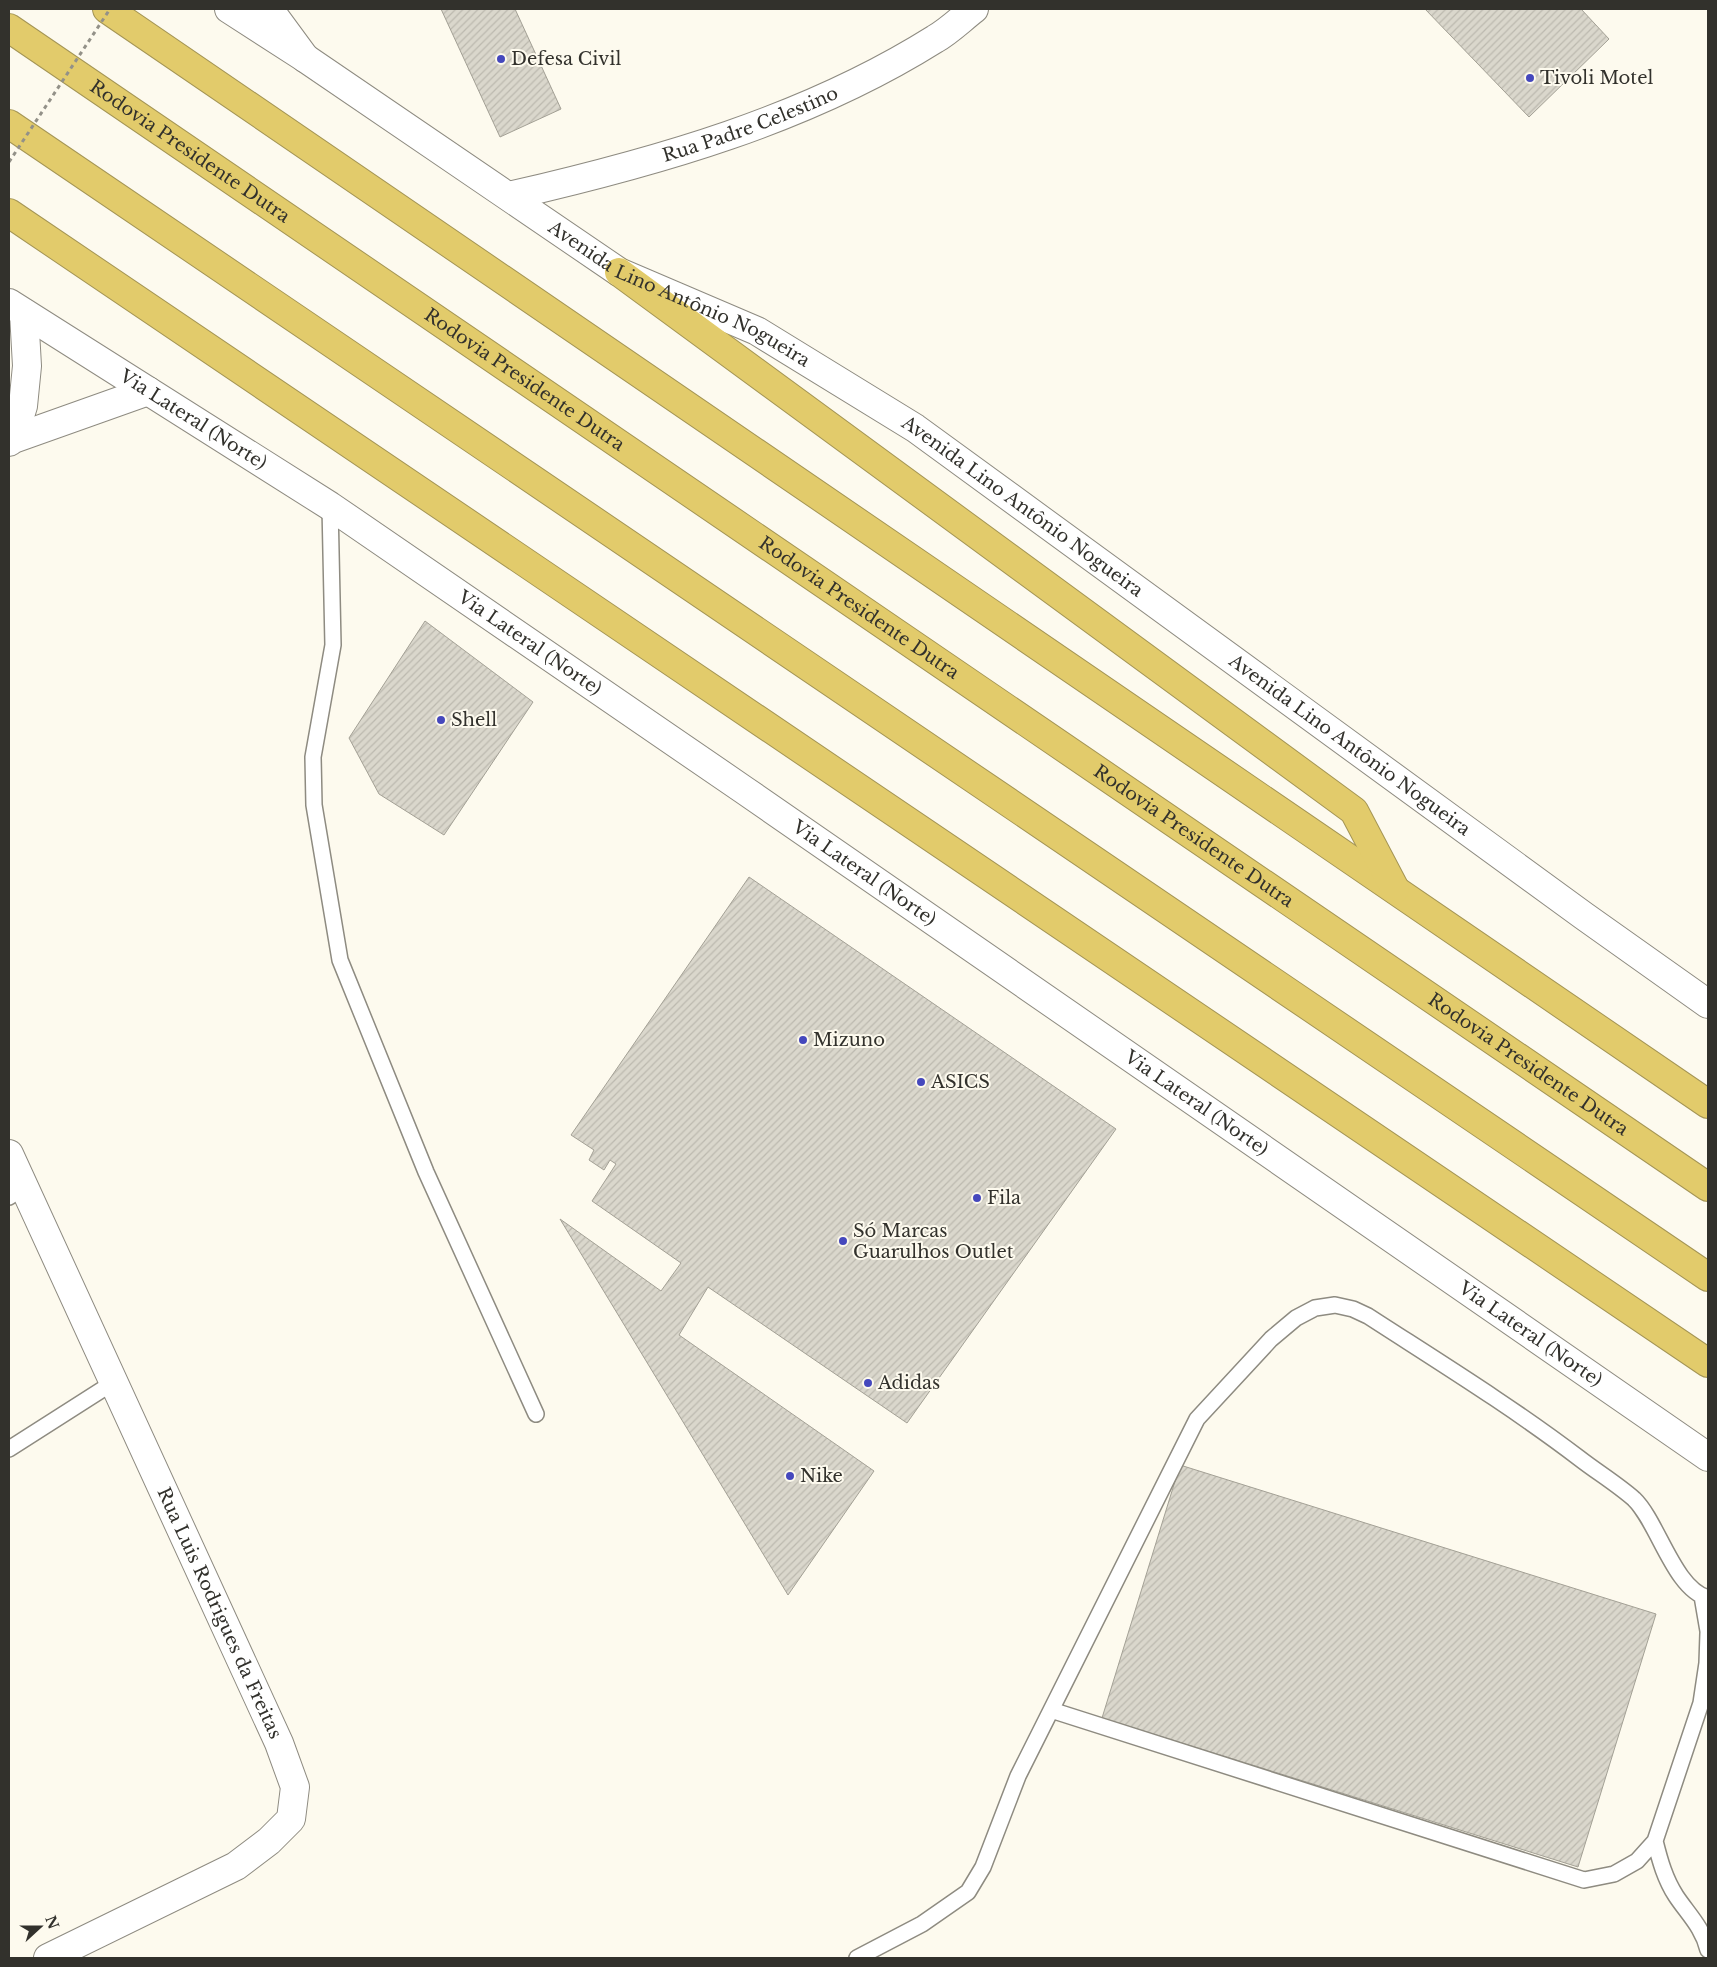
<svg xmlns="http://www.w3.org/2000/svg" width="1717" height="1967" viewBox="0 0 1717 1967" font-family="'Libre Baskerville',serif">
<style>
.building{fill:url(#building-hatch);stroke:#a3a095}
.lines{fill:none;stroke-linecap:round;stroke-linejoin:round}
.lane-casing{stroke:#8e8b81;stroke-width:18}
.street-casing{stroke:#8e8b81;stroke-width:30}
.secondary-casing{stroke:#8e8b81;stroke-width:30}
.highway-casing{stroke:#a49555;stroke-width:30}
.lane{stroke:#fff;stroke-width:15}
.street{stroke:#fff;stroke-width:28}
.secondary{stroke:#fff;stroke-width:28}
.highway{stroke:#e2cb6b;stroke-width:28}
.path-bridge{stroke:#939188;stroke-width:3;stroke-dasharray:4 4;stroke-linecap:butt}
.poi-dot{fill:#4548bd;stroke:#fdfaee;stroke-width:2}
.labels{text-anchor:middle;stroke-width:4;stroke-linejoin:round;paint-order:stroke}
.poi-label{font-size:18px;fill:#32312c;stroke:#fdfaee;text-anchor:start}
.street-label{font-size:18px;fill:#32312c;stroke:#fdfaee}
</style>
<defs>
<pattern id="building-hatch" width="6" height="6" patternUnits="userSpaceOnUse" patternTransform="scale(1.25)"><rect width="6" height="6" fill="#dad7cc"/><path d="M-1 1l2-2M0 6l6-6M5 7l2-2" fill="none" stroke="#bcb9af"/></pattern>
</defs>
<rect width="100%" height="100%" fill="#fdfaee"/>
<path class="building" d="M441,9H515L561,109L500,137Z
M1425,9H1581L1609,39L1529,117Z
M425,621L533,702L444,835L379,794L349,738Z
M749,877L1116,1129L907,1423L708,1287L679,1335L874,1471L788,1595L560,1219L661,1291L681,1263L592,1201L616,1164L610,1160L604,1170L589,1160L594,1150L571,1135Z
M1180,1465L1656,1614L1578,1867L1102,1718Z"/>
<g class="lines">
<g class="lane-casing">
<path id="lane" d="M330,506L333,645L313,757L314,805L340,960L426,1172L536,1414
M9,1197L24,1187
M9,1449L114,1382
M1702,1596L1708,1631
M1051,1710L1584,1880L1614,1874L1637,1861L1655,1841L1701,1703L1707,1663L1708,1633
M1655,1841C1660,1861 1665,1879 1676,1896C1688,1914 1703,1928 1708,1950
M857,1958L922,1924L968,1892L983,1867L1018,1776L1197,1419L1271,1339L1296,1318L1315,1308L1335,1305L1353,1309L1368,1316C1439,1362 1512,1407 1579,1458C1597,1472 1617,1484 1634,1499C1658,1522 1674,1589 1708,1598"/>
</g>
<g class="street-casing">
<g id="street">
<path d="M269,9L305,58"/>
<path d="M13,439L23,406L27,366L24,313"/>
<path d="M9,442L13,439L148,391"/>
<path id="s1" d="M9,1154L279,1743L295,1787L291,1819L269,1841L236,1866L48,1958"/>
</g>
</g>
<g class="secondary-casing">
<g id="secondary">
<path id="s2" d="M229,9L305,58L619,272L757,331L915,428L1584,916L1708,1004"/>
<path id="s3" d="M509,196C657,162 806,120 935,39C949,31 961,19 974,9"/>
<path id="s4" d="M9,303L330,506L744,790L1708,1457"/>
</g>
</g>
<g class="highway-casing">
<g id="highway">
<path d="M107,9L1708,1104"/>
<path id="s5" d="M9,28L1708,1187"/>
<path d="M9,124L1708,1277"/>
<path d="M9,213L1708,1363"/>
<path d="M619,272L1354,811L1395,889"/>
</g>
</g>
<use href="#lane" class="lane"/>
<use href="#street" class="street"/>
<use href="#secondary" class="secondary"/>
<use href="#highway" class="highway"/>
<path class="path-bridge" d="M9,162L110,9"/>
</g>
<g class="poi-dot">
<circle cx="501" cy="59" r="5"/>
<circle cx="1530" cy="78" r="5"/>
<circle cx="441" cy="720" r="5"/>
<circle cx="803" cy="1040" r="5"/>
<circle cx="921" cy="1082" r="5"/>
<circle cx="977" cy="1198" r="5"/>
<circle cx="843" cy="1241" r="5"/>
<circle cx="868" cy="1383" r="5"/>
<circle cx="790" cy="1476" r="5"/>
</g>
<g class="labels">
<g class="poi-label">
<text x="511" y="65">Defesa Civil</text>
<text x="1540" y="84">Tivoli Motel</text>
<text x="451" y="726">Shell</text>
<text x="813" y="1046">Mizuno</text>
<text x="931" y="1088">ASICS</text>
<text x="987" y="1204">Fila</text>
<text x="853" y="1237">Só Marcas<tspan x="853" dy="21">Guarulhos Outlet</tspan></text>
<text x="878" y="1389">Adidas</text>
<text x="800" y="1482">Nike</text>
</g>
<g class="street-label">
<text dy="6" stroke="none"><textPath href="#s3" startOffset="252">Rua Padre Celestino</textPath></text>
<text dy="6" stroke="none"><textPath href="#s5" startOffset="219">Rodovia Presidente Dutra</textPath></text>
<text dy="6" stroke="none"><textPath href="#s2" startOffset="534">Avenida Lino Antônio Nogueira</textPath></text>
<text dy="6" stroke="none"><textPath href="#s5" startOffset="624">Rodovia Presidente Dutra</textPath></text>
<text dy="6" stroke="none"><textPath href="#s4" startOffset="218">Via Lateral (Norte)</textPath></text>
<text dy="6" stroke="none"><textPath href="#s2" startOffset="939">Avenida Lino Antônio Nogueira</textPath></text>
<text dy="6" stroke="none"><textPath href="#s5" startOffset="1029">Rodovia Presidente Dutra</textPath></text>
<text dy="6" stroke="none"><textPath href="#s4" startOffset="622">Via Lateral (Norte)</textPath></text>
<text dy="6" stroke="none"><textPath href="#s2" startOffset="1344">Avenida Lino Antônio Nogueira</textPath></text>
<text dy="6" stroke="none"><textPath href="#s5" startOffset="1434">Rodovia Presidente Dutra</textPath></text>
<text dy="6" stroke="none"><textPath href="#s4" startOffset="1028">Via Lateral (Norte)</textPath></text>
<text dy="6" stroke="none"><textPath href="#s5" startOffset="1839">Rodovia Presidente Dutra</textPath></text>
<text dy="6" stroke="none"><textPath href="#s4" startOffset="1432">Via Lateral (Norte)</textPath></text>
<text dy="6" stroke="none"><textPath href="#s4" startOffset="1838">Via Lateral (Norte)</textPath></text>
<text dy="6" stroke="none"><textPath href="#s1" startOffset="505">Rua Luis Rodrigues da Freitas</textPath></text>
</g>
</g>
<rect width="1717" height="1967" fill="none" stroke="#32312c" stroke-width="20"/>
<g transform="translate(40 1927) rotate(69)" stroke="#fdfaee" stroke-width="4" paint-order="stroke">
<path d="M0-4L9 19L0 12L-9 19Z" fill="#32312c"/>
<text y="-8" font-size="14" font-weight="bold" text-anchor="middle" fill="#32312c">N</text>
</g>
</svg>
